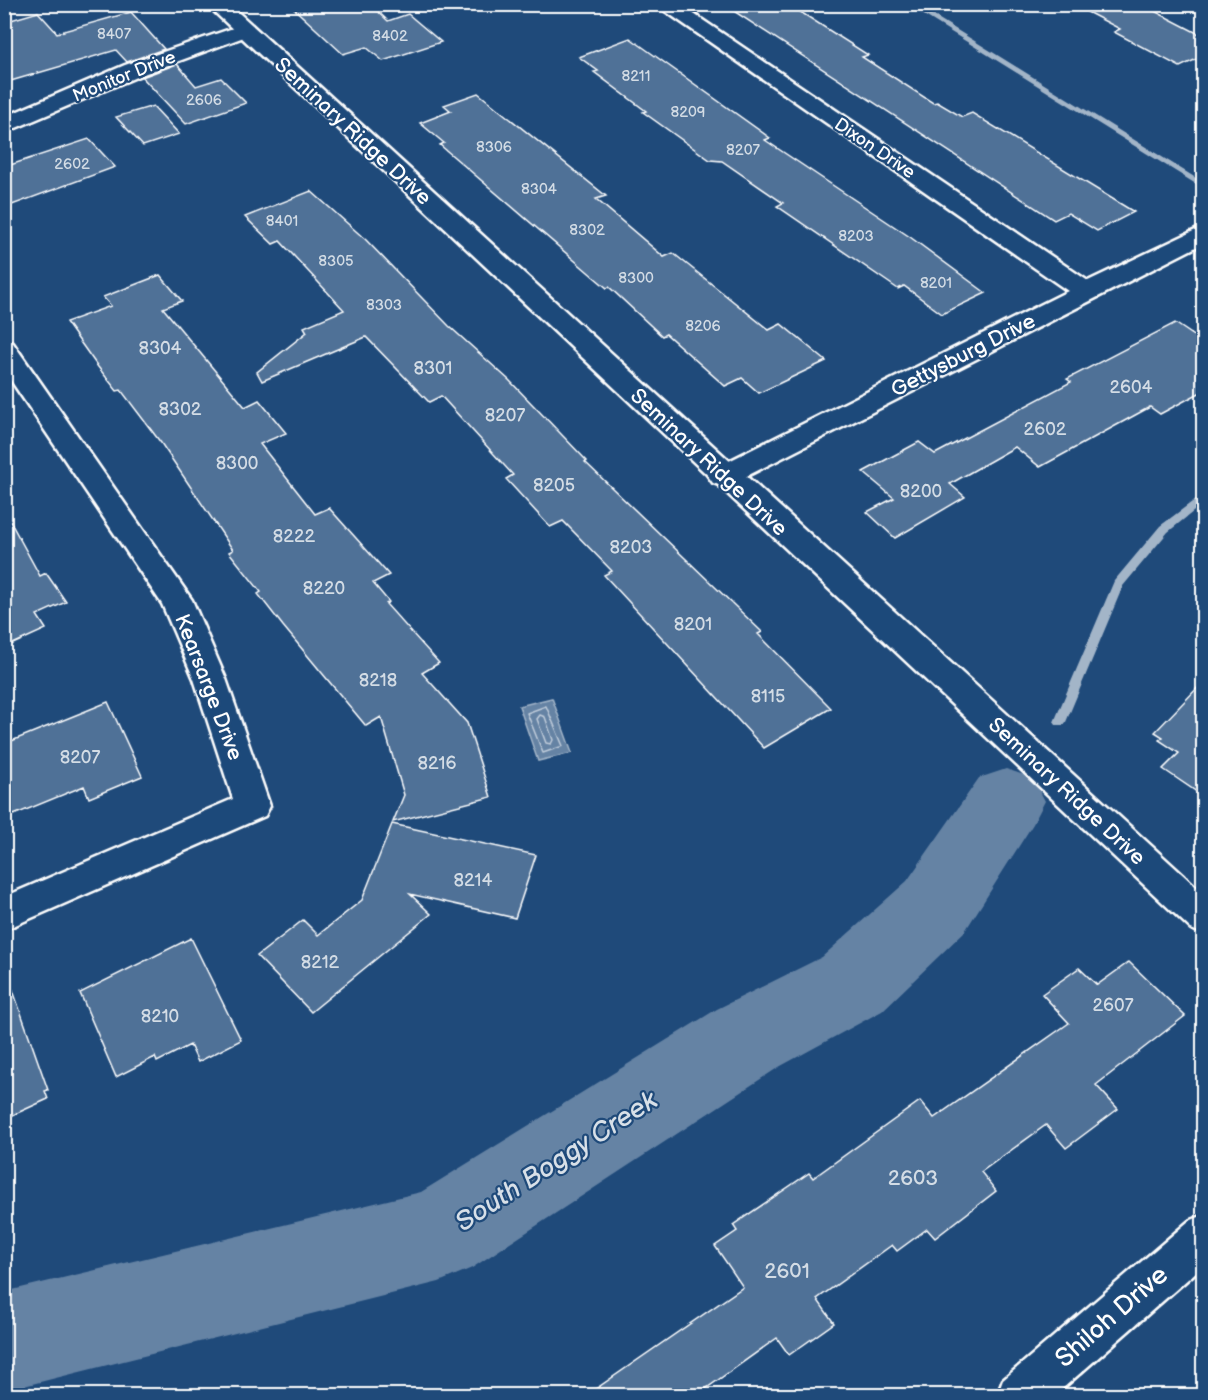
<svg xmlns="http://www.w3.org/2000/svg" width="1208" height="1400" viewBox="0 0 1208 1400" font-family="'Balsamiq Sans',sans-serif">
<style>
.water{fill:#6583a4;stroke:#a3b5c8;stroke-width:1.5}
.lines{fill:none;stroke-linecap:round;stroke-linejoin:round}
.shore{stroke:#c1cddb;stroke-width:1.5}
.stream{fill:#a3b5c8;fill-rule:evenodd}
.river{fill:#6583a4;fill-rule:evenodd}
.building{fill:#507197;stroke:#fff;stroke-width:1.5}
.minor-casing{stroke:#fff;stroke-width:5}
.tertiary-casing{stroke:#fff;stroke-width:5}
.minor{fill:#1f4a7a;fill-rule:evenodd}
.tertiary{fill:#1f4a7a;fill-rule:evenodd}
.labels{text-anchor:middle;stroke-width:4.5;stroke-linejoin:round;paint-order:stroke}
.far-number-label{font-size:15px;fill:#d3dce5}
.far-street-label{font-size:18px;fill:#fff;stroke:#1f4a7a}
.number-label{font-size:18px;fill:#d3dce5}
.street-label{font-size:21px;fill:#fff;stroke:#1f4a7a}
.near-number-label{font-size:21px;fill:#d3dce5}
.near-street-label{font-size:26px;fill:#fff;stroke:#1f4a7a}
.near-water-label{font-size:27px;font-style:italic;fill:#d8e0e8;stroke:#1f4a7a}
</style>
<rect width="100%" height="100%" fill="#1f4a7a"/>
<filter id="ink" filterUnits="userSpaceOnUse"><feTurbulence type="fractalNoise" baseFrequency=".0167" numOctaves="2"/><feDisplacementMap in="SourceGraphic" scale="12" xChannelSelector="R" yChannelSelector="G"/><feConvolveMatrix kernelMatrix="1 2 1 2 8 2 1 2 1" color-interpolation-filters="sRGB"/></filter>
<g filter="url(#ink)">
<path class="water" d="M552,698L572,753L538,761L519,706Z"/>
<g class="lines">
<path class="shore" d="M546,706L563,746L543,753L527,713Z
M540,715L545,717L553,740L551,744L546,743L537,719Z"/>
<path class="stream" d="M906,4H915L1204,183V189Z
M1204,493V503L1168,532L1123,586L1066,722L1064,725H1056L1054,722L1114,581L1160,526Z"/>
<path class="river" d="M1006,769L1033,778L1045,801L1033,824L965,931L882,1011L779,1067L472,1268L439,1282L4,1391V1292L421,1192L717,1009L822,957L907,881L979,778Z"/>
</g>
<path class="building" d="M289,4H370L388,21L408,14L441,42L383,61L366,47L343,54Z
M723,4H788L868,55L862,57L933,103L937,102L962,117L972,113L1134,212L1097,231L1068,213L1054,220Z
M1072,4H1141L1203,36V56L1180,67L1114,32L1120,29Z
M38,12L57,33L131,12L164,49L127,62L116,50L4,83V22Z
M630,38L770,138L765,140L910,237L986,293L942,314L904,286L898,289L777,206L783,203L722,161L710,160L643,112L646,111L594,72L598,71L579,57Z
M177,64L196,86L221,78L246,103L186,124L142,77Z
M478,93L606,196L596,199L664,257L673,253L769,330L781,324L826,361L759,393L742,378L725,386L666,334L662,336L609,287L607,288L595,278L440,145L444,143L420,123L451,111L444,105Z
M153,106L179,134L143,146L116,117Z
M89,139L115,167L4,208V167Z
M311,191L366,240L449,326L509,380L587,461L585,462L762,632L758,634L831,708L764,748L604,575L612,571L563,521L550,527L506,479L513,475L441,396L429,402L366,337L262,381L257,372L307,332L304,327L344,310L280,241L273,244L245,217Z
M160,275L182,301L163,308L182,331L245,407L259,400L286,433L260,444L315,514L329,508L389,575L373,583L389,602L386,604L439,663L422,673L467,723L491,797L393,822L404,795L381,717L366,726L283,626L258,594L261,592L229,552L233,550L161,443L121,390L117,391L98,367L66,322L111,306L103,297Z
M1175,323L1203,342V391L1160,414L1150,407L1040,467L1015,447L950,484L965,497L895,538L867,512L894,498L863,472L919,442L935,454L1071,382L1067,379Z
M4,510L40,576L46,573L66,602L37,615L46,629L4,648Z
M1203,682V796L1163,769L1179,753L1159,740L1163,737L1155,732Z
M108,702L142,776L89,798L84,786L4,819V744Z
M392,824L536,855L515,918L410,894L431,914L311,1012L257,956L303,920L318,935L362,900Z
M191,938L241,1040L198,1062L190,1045L157,1062L155,1057L116,1077L80,993Z
M1129,962L1185,1016L1096,1085L1118,1109L1066,1148L1046,1125L981,1172L996,1191L935,1238L927,1229L897,1251L892,1245L817,1299L834,1323L789,1355L777,1338L697,1395H587L743,1287L715,1246L737,1231L733,1225L809,1173L813,1178L920,1101L934,1118L1069,1023L1042,994L1079,968L1097,985Z
M9,979L48,1090L45,1091L48,1099L4,1119V980Z"/>
<g class="lines">
<g class="minor-casing">
<path id="minor" d="M655,4H679L1088,281L1204,226V243L733,483L723,486L713,483L708,476L713,469L1068,291Z
M245,24L252,26L256,30L252,34L141,75L4,133V117L125,65Z
M4,341L13,343L192,600L226,679L270,806L265,816L4,930V897L233,799L194,679L162,604L4,370Z"/>
</g>
<g class="tertiary-casing">
<path id="tertiary" d="M206,4H229L1204,894V934L1191,929Z
M1204,1215V1265L1054,1396H997L1003,1380L1189,1221Z"/>
</g>
<use href="#minor" class="minor"/>
<use href="#tertiary" class="tertiary"/>
</g>
</g>
<g class="labels">
<g class="far-number-label">
<text x="114" y="39">8407</text>
<text x="390" y="41">8402</text>
<text x="636" y="81">8211</text>
<text x="204" y="105">2606</text>
<text x="688" y="117">8209</text>
<text x="494" y="152">8306</text>
<text x="743" y="155">8207</text>
<text x="72" y="169">2602</text>
<text x="539" y="194">8304</text>
<text x="282" y="226">8401</text>
<text x="587" y="235">8302</text>
<text x="856" y="241">8203</text>
<text x="336" y="266">8305</text>
<text x="636" y="283">8300</text>
<text x="936" y="288">8201</text>
<text x="384" y="310">8303</text>
<text x="703" y="331">8206</text>
</g>
<g class="far-street-label">
<text transform="translate(124 76) rotate(-22)" y="6">Monitor Drive</text>
<text transform="translate(875 148) rotate(34)" y="6">Dixon Drive</text>
</g>
<g class="number-label">
<text x="160" y="354">8304</text>
<text x="433" y="374">8301</text>
<text x="1131" y="393">2604</text>
<text x="180" y="415">8302</text>
<text x="505" y="421">8207</text>
<text x="1045" y="435">2602</text>
<text x="237" y="469">8300</text>
<text x="554" y="491">8205</text>
<text x="921" y="497">8200</text>
<text x="294" y="542">8222</text>
<text x="631" y="553">8203</text>
<text x="324" y="594">8220</text>
<text x="693" y="630">8201</text>
<text x="378" y="686">8218</text>
<text x="768" y="702">8115</text>
<text x="80" y="763">8207</text>
<text x="437" y="769">8216</text>
<text x="473" y="886">8214</text>
<text x="320" y="968">8212</text>
<text x="1113" y="1011">2607</text>
<text x="160" y="1022">8210</text>
</g>
<g class="street-label">
<text transform="translate(353 131) rotate(43)" y="7">Seminary Ridge Drive</text>
<text transform="translate(963 355) rotate(-27)" y="7">Gettysburg Drive</text>
<text transform="translate(709 462) rotate(43)" y="7">Seminary Ridge Drive</text>
<text transform="translate(209 687) rotate(69)" y="7">Kearsarge Drive</text>
<text transform="translate(1067 791) rotate(43)" y="7">Seminary Ridge Drive</text>
</g>
<g class="near-number-label">
<text x="913" y="1185">2603</text>
<text x="787" y="1278">2601</text>
</g>
<g class="near-street-label">
<text transform="translate(1111 1316) rotate(-41)" y="9">Shiloh Drive</text>
</g>
<g class="near-water-label">
<text transform="translate(556 1161) rotate(-33)" y="9">South Boggy Creek</text>
</g>
</g>
<rect width="1208" height="1400" fill="none" stroke="#1f4a7a" stroke-width="24"/>
<rect x="12" y="12" width="1184" height="1376" fill="none" stroke="#fff" stroke-width="2" filter="url(#ink)"/>
</svg>
